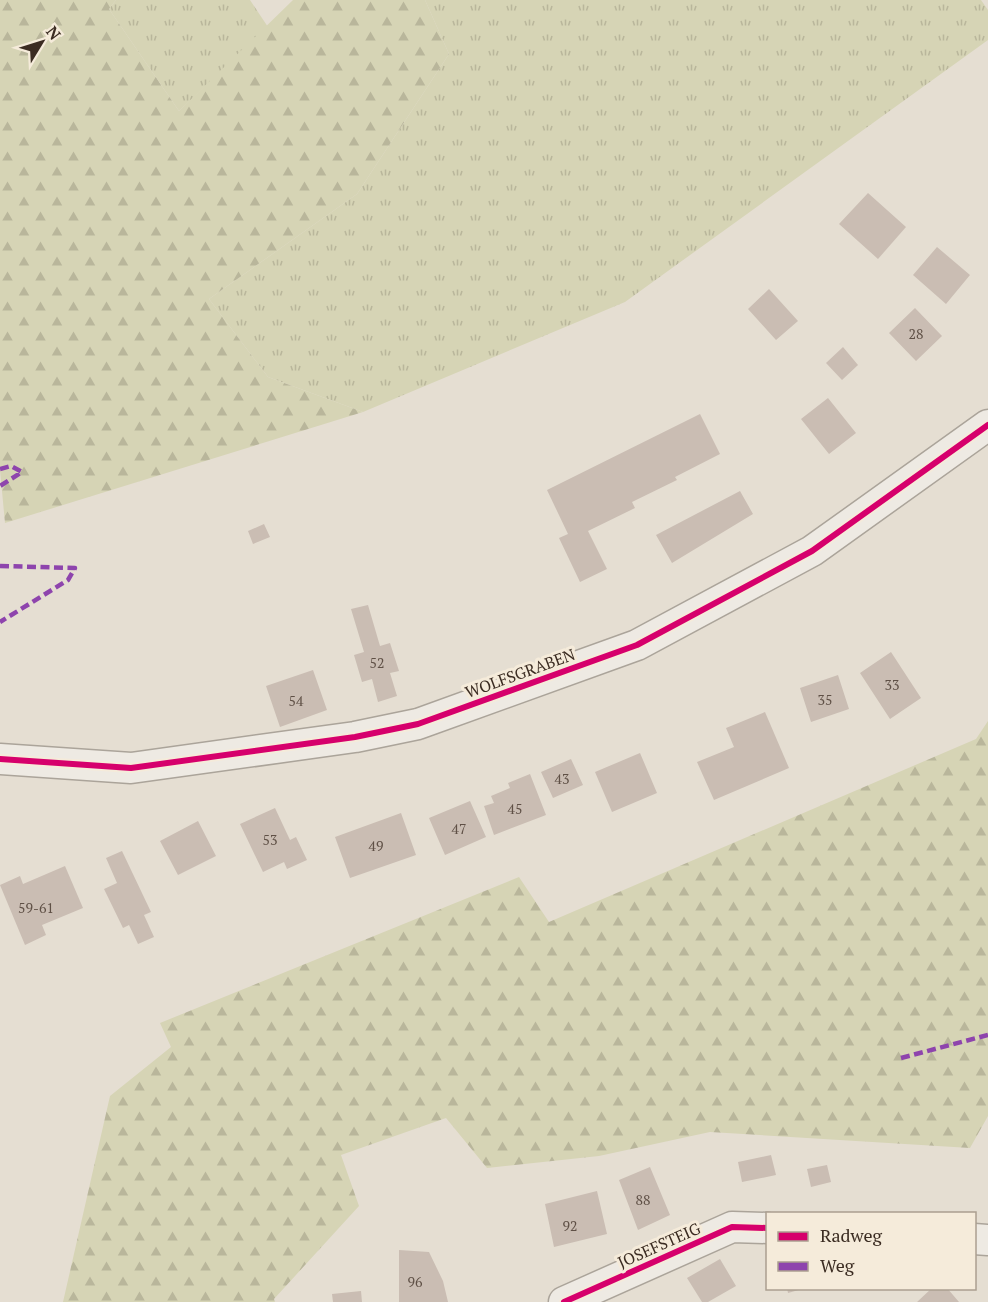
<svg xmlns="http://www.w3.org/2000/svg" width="988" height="1302" viewBox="0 0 988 1302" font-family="'PT Serif',serif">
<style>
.grass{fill:url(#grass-tufts)}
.forest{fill:url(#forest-firs)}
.building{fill:#cabdb3}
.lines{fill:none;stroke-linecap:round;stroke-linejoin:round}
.minor-casing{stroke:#aba49a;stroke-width:33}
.minor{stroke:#eeeae3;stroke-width:30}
.quiet{stroke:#8e44ad;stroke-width:4.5;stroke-dasharray:9 4.5;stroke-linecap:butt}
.cycleway-casing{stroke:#f5ebda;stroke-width:10}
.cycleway{stroke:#d6006c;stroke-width:6}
.labels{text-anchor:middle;stroke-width:6;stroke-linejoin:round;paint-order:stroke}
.number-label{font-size:14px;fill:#5f5046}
.street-label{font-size:16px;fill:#3b2c22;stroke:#f5ebda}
</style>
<defs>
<pattern id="grass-tufts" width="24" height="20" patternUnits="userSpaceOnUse" patternTransform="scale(1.5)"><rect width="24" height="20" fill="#d6d4b5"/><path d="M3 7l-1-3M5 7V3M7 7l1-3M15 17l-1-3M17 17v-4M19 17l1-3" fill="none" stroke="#b9b69b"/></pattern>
<pattern id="forest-firs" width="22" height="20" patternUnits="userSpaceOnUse" patternTransform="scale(1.5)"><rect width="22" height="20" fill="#d6d4b5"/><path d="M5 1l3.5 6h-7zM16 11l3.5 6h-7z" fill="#b9b69b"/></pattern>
</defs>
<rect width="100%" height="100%" fill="#e5ded2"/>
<path class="grass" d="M116,0H250L268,27L179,111L109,9Z
M425,0H981L988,10V40L625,302L363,412L268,377L209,299L357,194L449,54Z"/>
<path class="forest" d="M0,0H116L109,9L179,111L293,0H425L449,54L357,194L209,299L268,377L363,412L5,523L0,470Z
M988,721V1116L970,1148L710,1132L599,1156L487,1168L446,1118L341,1155L359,1206L274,1299L275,1302H63L110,1096L171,1047L160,1023L519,877L549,922L976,739Z"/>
<path class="building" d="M868,193L906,227L878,259L839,224Z
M937,247L970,275L946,304L913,275Z
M769,289L798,321L776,340L748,309Z
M915,308L942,336L916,361L889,333Z
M843,347L858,365L842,380L826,363Z
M828,398L856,433L829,454L801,419Z
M700,414L720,454L675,477L677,480L632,502L635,508L588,531L607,569L580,582L559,538L568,534L547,490Z
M740,491L753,514L672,563L656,535Z
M264,524L270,537L253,544L248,531Z
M368,605L380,646L390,643L399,671L390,673L397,696L378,702L372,679L362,682L354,655L364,652L351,609Z
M891,652L921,698L890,719L860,673Z
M313,670L327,710L280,727L266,686Z
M838,675L849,709L811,722L800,688Z
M765,712L789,768L714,800L697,762L734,747L726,728Z
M640,753L657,793L612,812L595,772Z
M571,759L583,785L553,798L541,772Z
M530,774L546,815L494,835L484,806L494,803L491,796L510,788L508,783Z
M470,801L486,837L445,855L429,818Z
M275,808L290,840L296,837L307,860L287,869L284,862L263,872L240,824Z
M401,813L416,855L350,878L335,837Z
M198,821L216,856L178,875L160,841Z
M122,851L151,912L144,915L154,937L138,944L129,925L123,928L104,889L117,883L106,858Z
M65,866L83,908L42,925L46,935L25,945L0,885L20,876L23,884Z
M771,1155L776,1175L742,1182L738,1162Z
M827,1165L831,1182L811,1187L807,1169Z
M650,1167L670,1215L638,1230L619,1180Z
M597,1191L607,1234L554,1247L545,1204Z
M399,1250L429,1252L443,1281L448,1302H399Z
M720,1259L736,1286L708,1302H702L687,1278Z
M787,1288H802V1289L788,1293Z
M932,1288H947L959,1302H917Z
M361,1291L362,1302H333L332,1294Z"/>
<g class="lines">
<g class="minor-casing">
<path id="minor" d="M0,759L131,768L355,737L418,724L637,645L812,551L988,425
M974,1239L988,1240
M564,1302L732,1227L768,1228"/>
</g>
<use href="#minor" class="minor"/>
<path class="quiet" d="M0,469L11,466L22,472L0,486
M0,566L75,568L68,580L0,622
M901,1058L988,1035"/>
<g class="cycleway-casing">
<path id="cycleway" d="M0,759L131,768L355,737L418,724L637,645L812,551L988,425
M564,1302L732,1227L768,1228"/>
</g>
<use href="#cycleway" class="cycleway"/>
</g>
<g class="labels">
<g class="number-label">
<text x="916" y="339">28</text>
<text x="377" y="668">52</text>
<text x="892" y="690">33</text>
<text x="825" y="705">35</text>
<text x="296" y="706">54</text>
<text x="562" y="784">43</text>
<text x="515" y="814">45</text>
<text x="459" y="834">47</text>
<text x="270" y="845">53</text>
<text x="376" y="851">49</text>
<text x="36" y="913">59-61</text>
<text x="643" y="1205">88</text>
<text x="570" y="1231">92</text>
<text x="415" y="1287">96</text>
</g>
<g class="street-label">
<text transform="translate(520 673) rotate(-20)" y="6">WOLFSGRABEN</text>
<text transform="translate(659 1245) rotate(-24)" y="6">JOSEFSTEIG</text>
</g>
</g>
<rect x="766" y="1212" width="210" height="78" fill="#f5ebda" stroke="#ab9f90" stroke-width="1.5"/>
<rect x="778" y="1232" width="30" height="9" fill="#d6006c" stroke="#ab9f90" stroke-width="1.5"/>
<text x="820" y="1242" font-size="18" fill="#3b2c22">Radweg</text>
<rect x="778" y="1262" width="30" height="9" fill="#8e44ad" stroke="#ab9f90" stroke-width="1.5"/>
<text x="820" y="1272" font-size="18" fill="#3b2c22">Weg</text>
<g transform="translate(42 42) rotate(52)" stroke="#f5ebda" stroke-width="4.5" paint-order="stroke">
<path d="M0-4.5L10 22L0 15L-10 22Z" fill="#3b2c22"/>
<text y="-9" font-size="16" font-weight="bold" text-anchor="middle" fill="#3b2c22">N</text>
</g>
</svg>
